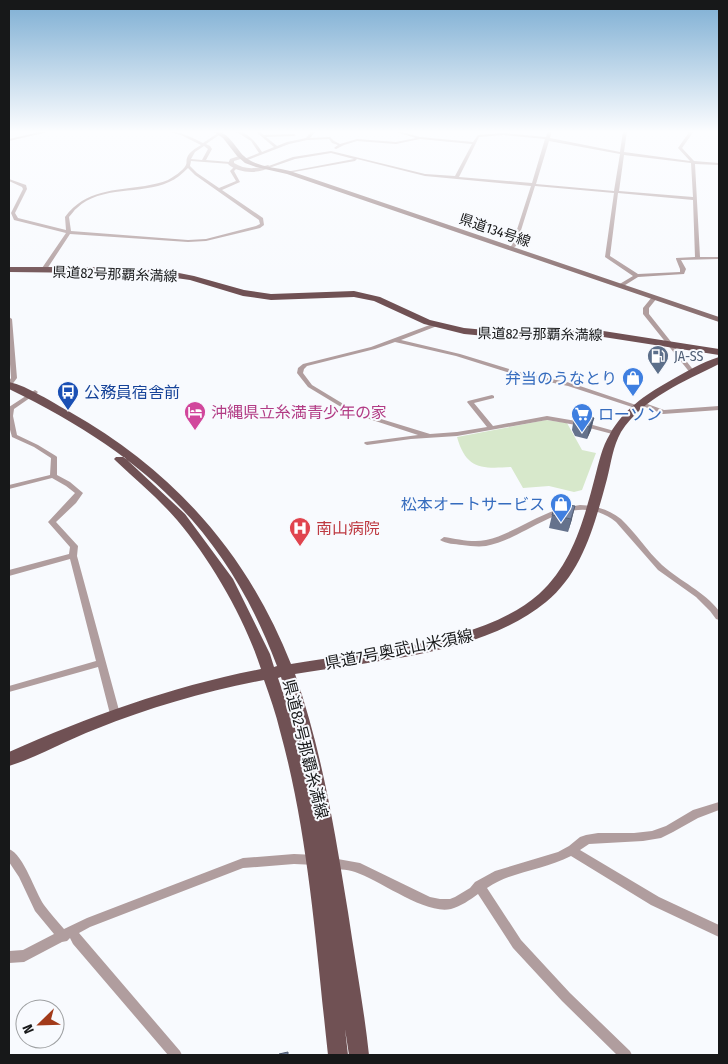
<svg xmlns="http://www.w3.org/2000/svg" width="728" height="1064" viewBox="0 0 728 1064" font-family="'Fira Sans Condensed','Noto Sans JP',sans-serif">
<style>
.green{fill:#d7e8cb}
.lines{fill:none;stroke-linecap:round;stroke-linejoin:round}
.minor{fill:#b09d9e;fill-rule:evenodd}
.tertiary{fill:#b09d9e;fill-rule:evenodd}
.secondary{fill:#8b7172;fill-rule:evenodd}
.primary{fill:#705154;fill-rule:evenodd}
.wall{fill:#65728c}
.shaded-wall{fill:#535d72}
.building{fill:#7685a3;stroke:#535d72}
.labels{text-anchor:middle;stroke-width:4;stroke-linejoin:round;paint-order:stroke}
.far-street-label{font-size:14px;fill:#171819;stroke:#f8fafe}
.far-service-label{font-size:14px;fill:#4e5e75;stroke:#f8fafe;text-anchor:start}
.shop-label{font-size:16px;fill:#366cbe;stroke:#f8fafe;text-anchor:end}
.transit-label{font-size:16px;fill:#164399;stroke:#f8fafe;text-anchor:start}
.hotel-label{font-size:16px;fill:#b23c85;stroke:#f8fafe;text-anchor:start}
.health-label{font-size:16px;fill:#be3a42;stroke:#f8fafe;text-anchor:start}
.street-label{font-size:16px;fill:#171819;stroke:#f8fafe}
</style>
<rect width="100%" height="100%" fill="#f8fafe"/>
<path class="green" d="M546,420L567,423L582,450L596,453L582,490L574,492L549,486L523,488L511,467C481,469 466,469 457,437Z"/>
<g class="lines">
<path class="minor" d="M165,131C179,131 191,137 203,143L221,131H225L206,144L210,146L212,149L206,160L230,162H231V164L191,161L190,166L197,173L219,188L236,181L230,171L234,167H236L237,168L234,171L240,182L222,190L263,218L264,225L260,228L206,241L188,242L70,234L45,272H41L40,271L66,233L14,220L11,213L23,189L22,187L9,181V179L26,185L27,189L15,213L18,218L66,230L65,217C86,189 114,191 145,186C153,184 161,183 168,180C173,177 183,171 186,165C187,163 186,160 187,158C189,152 196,148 201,145L181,135ZM204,146L208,149L202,160L191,159L195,152ZM188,168L195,175L259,220L260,224L256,226L206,239L188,240L71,231L69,217C72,214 74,210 77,208C101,185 141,195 169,182C176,179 182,174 188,168Z
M235,131C248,131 256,143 262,152L274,147L255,131H259L264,135L294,134L296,135L294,136L266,137L277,146L287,142L306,138L312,131H316L310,138L330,137L334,141L340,144L357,139L396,142L416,138L392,131H398L420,137L473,142L478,135L503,133L546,137L548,131H552L550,138L620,152L623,131H627L624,152L690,161L678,148L690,131H694L682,148L694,161L719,163V165L695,164L700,257H719V259L681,260L686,269L684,274L638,277L622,287H618V285L633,276L605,257L614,193L535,186L516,246L510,250L508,249L512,245L531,186L425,176L357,159L355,161L288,173L286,172L354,159L331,153L295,159L269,168L266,167L293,157L331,151L425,174L455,176L472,144L420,139L396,144L357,141L344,145L336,149L334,148L338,145L332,143L329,139L307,140L289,144L245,161L243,160L244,159L259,153L251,141ZM503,135L545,139L532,183L459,177L479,137ZM549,141L620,154L614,191L536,184ZM624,155L691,163L693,197L619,191ZM618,193L693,200L695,257L676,258V259L680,269V272L638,274L610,256Z
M654,296L657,298L649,308V314L695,372V374H691L643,314V308L652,297Z
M9,317L12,319L17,378L11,386L9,387V381L11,378L9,350Z
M435,323L438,325L437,326L401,340L460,354L519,372L571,383L639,406L640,407L637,409L635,408L568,386L516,375L456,356L395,342L375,349L307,366L304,369L303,373L312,385L355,411L430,434L457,432L487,427L467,402L468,401L492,395L494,396V398L474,403L493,426L547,416L582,422L618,432L619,433L616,435L582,426L547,420L457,436L411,439L367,445L365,444L364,443L365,442L418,435L351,413L308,387L297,373L298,368L303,364L371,347Z
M35,390L38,392L37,393L14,409L13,416L17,435L38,445L56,456L57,457V475L70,482L83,493L76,503L56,522L78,546L77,556L120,714L118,717L115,718L112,717L110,714L98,667L9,692V686L96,661L70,559L9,576V570L69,554L70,547L48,522L75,493L66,486L52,478L9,489V485L50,475L51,458L34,447L12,437L9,426V407Z
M642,402L664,410L719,406V410L663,414L640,405V403Z
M580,505C596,506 608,509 621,519C636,533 647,551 662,565C681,582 704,591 719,611V620L716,619L710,611L696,597L658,570L616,522C571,487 530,538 486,546C478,547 470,546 462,545C455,544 446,544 440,540L444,537C457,539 473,543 486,540C508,535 526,522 546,514C557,509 568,507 580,505Z
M719,802V810L698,818L673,832L661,838L643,841L589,844L580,850L659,897L719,925V937L651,905L571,856C544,870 512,871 487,888L521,940L570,993L630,1051L632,1055H617L562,1001L513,948L478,894C470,900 461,906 451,909C425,915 380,880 355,872C346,869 337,870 328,866L327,863L328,860L332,858L360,863L430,897L440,899H450L455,897L470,888L475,882L495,871L558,852L569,846L580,837L586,835L598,833H634L652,831L666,826L693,810Z
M9,849C24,855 35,892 44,905C50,913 57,921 64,929L87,918L243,858L294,854L316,855L320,857L321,860L320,863L316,865L294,864L243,868L90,927L79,933L180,1051L182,1055H168L73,944L70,938L67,941L62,942L24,962L9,963V951L23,950L54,934L35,911L19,877L9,862Z"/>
<path class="tertiary" d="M44,131H52L9,141V139Z
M242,155L245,157L244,158L234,161V163C245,170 256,169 268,165L271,167C259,174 239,174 228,164L230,159Z"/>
<path class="secondary" d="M212,131C229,130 234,147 245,157C257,167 275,167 290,171L719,317V322L287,174L256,167L245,163L237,156L223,138Z"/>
<path class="primary" d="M95,267L169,271L194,276L244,290L271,294L354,291L380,297L430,320L464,328L518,333L597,330L719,349V355L597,336L518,339L464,334L424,324L374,301L354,297L271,300L243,296L190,280L169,277L95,273L9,272V267Z
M719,357V364C685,381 643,398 621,432C613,446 611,463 607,479C595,523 583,572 546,602C481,655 375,660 295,674C322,751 335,832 348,912C355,960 364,1008 369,1055H349L345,1029L348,1055H328C316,947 309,836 280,731C276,714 270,697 264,680C207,691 151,707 96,729C67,740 38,757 9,766V752C90,716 173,686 261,669C245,619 211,560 177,520C159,499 136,480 116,461L114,459L116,457H124L185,514L233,579L270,654L274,667L277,666C225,527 140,453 9,389V382C28,386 53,403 70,412C174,471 247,553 291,664C366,651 481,645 539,594C573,563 584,519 595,477C599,462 602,447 610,434C623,410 645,395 668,382C684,373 702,362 719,357ZM281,677L296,727L308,781L296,731L278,678Z"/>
</g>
<path class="wall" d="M574,417L594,418L591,430L587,439L575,436L572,430Z
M552,515L572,519L568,532L549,528Z"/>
<path class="shaded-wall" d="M594,418L591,430L587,439L589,427Z
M575,506L572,519L568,532L571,519Z"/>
<path class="building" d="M577,414L594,418L589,427L578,423L574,417Z
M562,504L575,506L571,519L552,515L555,506Z
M288,1052V1055H279V1054Z"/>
<linearGradient id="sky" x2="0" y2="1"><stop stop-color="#7daed3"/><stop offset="0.47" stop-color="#fcfdff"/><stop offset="1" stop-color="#fcfdff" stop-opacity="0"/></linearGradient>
<rect width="728" height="280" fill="url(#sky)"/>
<defs>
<g id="fuel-pin" transform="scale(1.125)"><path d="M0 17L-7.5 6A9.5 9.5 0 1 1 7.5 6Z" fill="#5c6f8a" stroke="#f8fafe"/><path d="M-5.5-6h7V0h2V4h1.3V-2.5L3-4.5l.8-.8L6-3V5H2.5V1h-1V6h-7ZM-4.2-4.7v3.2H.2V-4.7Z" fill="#fff"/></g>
<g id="shop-pin" transform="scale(1.125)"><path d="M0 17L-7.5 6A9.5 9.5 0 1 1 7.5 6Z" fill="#3f7fe0" stroke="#f8fafe"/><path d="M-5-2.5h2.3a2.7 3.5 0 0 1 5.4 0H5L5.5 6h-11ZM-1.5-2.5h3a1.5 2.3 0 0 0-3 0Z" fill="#fff"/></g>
<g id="bus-pin" transform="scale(1.125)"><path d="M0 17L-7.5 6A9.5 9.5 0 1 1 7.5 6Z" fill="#1a4fb4" stroke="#f8fafe"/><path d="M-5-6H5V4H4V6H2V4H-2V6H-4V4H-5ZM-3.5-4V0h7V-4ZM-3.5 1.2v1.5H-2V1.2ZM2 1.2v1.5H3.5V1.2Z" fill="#fff"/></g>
<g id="hotel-pin" transform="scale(1.125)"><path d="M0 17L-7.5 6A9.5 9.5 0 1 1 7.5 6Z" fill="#d1479c" stroke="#f8fafe"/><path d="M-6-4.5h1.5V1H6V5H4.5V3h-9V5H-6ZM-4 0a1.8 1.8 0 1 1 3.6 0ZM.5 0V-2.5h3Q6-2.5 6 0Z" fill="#fff"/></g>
<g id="supermarket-pin" transform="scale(1.125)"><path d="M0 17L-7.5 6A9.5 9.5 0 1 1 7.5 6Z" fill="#3f7fe0" stroke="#f8fafe"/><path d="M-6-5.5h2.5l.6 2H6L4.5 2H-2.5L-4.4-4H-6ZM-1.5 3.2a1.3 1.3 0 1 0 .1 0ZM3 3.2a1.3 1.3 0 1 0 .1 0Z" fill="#fff"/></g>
<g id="hospital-pin" transform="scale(1.125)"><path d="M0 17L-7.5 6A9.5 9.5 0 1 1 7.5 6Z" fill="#e0444e" stroke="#f8fafe"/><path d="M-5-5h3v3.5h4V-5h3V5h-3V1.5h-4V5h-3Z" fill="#fff"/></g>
</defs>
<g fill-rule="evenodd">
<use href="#fuel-pin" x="658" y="356"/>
<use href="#shop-pin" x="633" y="378"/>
<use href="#bus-pin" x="68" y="392"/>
<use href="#hotel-pin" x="195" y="412"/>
<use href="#supermarket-pin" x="582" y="414"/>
<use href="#shop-pin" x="561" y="504"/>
<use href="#hospital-pin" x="300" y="528"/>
</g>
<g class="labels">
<g class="far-street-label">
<text transform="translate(495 230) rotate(19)" y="5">県道134号線</text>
<text transform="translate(115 274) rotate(2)" y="5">県道82号那覇糸満線</text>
<text transform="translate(540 334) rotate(1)" y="5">県道82号那覇糸満線</text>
</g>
<g class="far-service-label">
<text x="674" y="361">JA-SS</text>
</g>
<g class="shop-label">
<text x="617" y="384">弁当のうなとり</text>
<text x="598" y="420" text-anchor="start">ローソン</text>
<text x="545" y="510">松本オートサービス</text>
</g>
<g class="transit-label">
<text x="84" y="398">公務員宿舎前</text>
</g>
<g class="hotel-label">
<text x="211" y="418">沖縄県立糸満青少年の家</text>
</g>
<g class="health-label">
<text x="316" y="534">南山病院</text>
</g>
<g class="street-label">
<text transform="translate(399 649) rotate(-11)" y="6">県道7号奥武山米須線</text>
<text transform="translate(306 749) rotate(76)" y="6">県道82号那覇糸満線</text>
</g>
</g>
<rect width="728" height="1064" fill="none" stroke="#171819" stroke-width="20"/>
<g transform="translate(40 1024) rotate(247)"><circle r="24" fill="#f8fafe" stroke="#9ea0a2"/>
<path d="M0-4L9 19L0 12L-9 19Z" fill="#a23a1a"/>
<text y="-8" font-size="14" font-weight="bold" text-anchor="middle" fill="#171819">N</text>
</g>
</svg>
